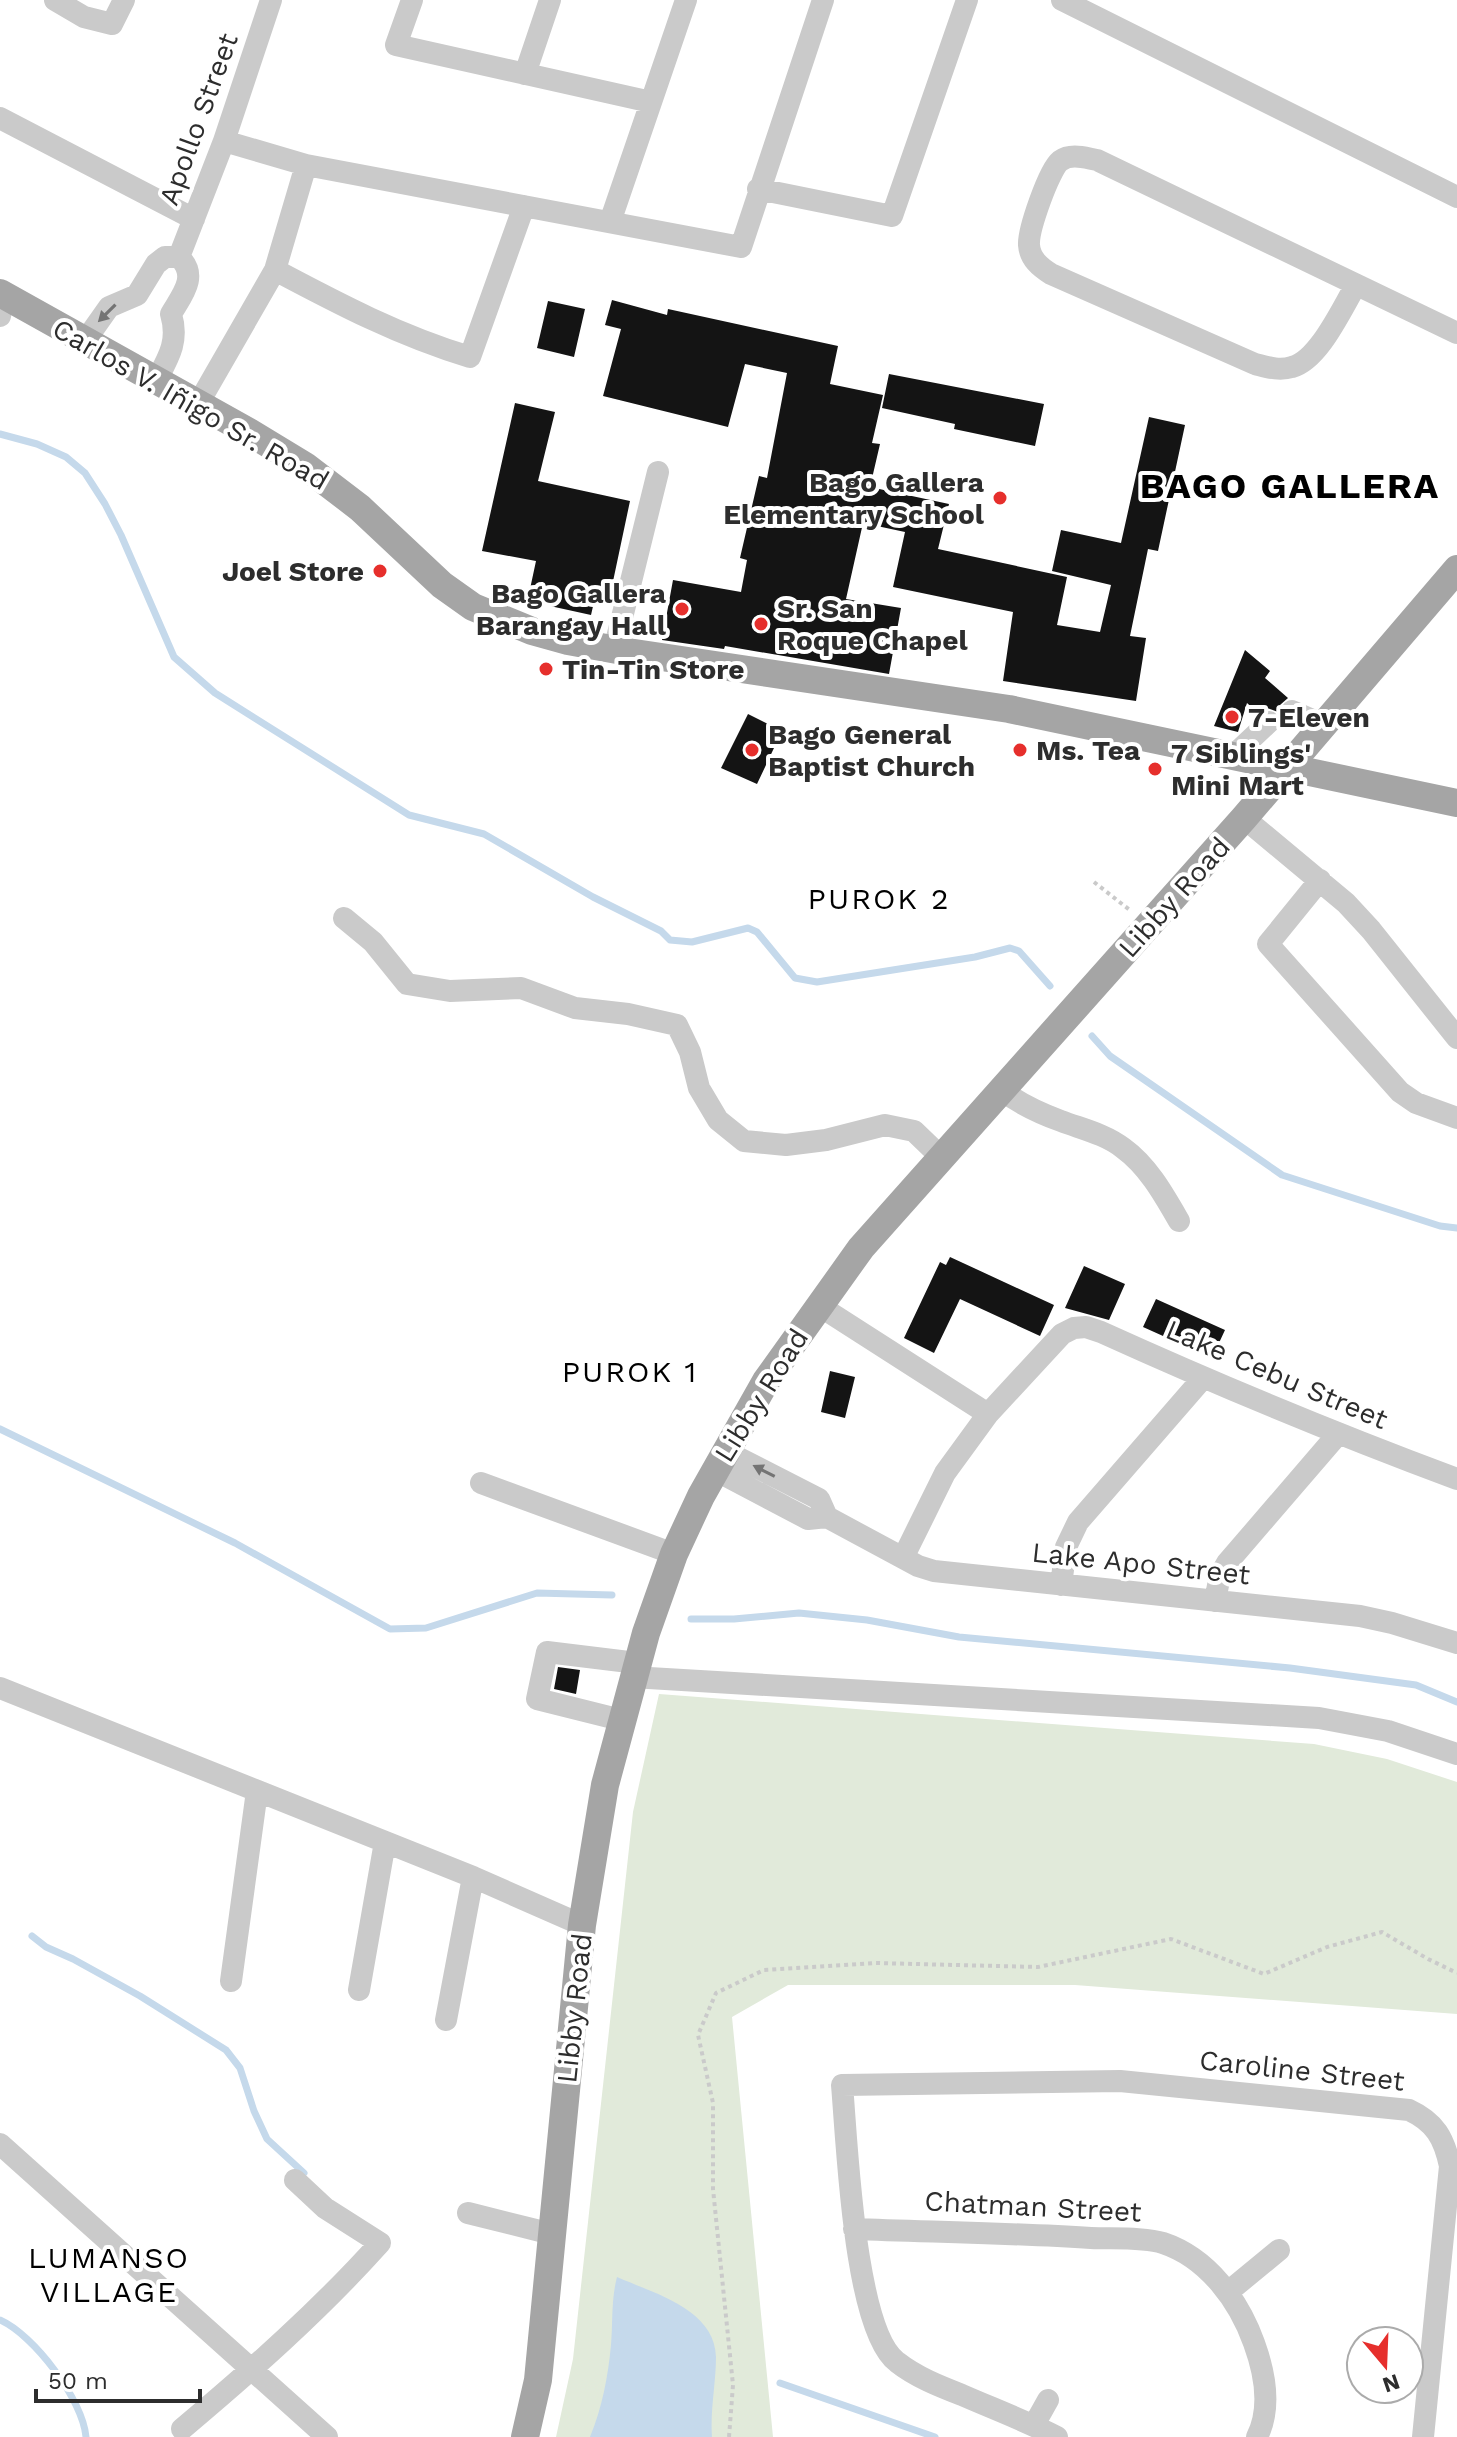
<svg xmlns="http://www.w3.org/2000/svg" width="1457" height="2437" viewBox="0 0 1457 2437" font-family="'Work Sans',sans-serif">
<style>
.green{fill:#e1eada}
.water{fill:#c5d9eb}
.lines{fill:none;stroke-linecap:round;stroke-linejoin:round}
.stream{stroke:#c5d9eb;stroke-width:7}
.building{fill:#141414}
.path{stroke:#cacaca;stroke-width:4;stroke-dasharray:4 4;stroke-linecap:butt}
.minor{stroke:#cacaca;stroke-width:22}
.major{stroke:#a5a5a5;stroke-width:28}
.oneway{fill:#747474}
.poi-dot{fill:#e62f2c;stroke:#fff;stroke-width:3}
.labels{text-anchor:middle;stroke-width:8;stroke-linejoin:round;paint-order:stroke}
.street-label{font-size:28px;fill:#2d2d2d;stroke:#fff}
.poi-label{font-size:28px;font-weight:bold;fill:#2d2d2d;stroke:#fff;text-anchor:start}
.neighbourhood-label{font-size:30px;letter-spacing:2px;fill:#000;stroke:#fff}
.district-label{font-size:36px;font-weight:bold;letter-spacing:2px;fill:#000;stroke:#fff}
</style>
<rect width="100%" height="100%" fill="#fff"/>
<path class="green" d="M659,1694L1314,1744L1387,1759L1457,1782V2014L1075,1985H788L732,2017L773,2437H556L573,2359L633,1812Z"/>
<path class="water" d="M617,2277C653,2293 715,2309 716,2357C716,2383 710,2410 712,2437H590C602,2408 608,2377 611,2345C613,2322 611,2300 617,2277Z"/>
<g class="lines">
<path class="stream" d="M0,434L37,444L66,457L85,473L105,504L121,535L174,657L215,693L409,815L484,834L593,897L661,931L670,940L692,942L748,928L757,932L795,978L817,982L975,957L1010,948L1019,951L1050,986
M1092,1036L1110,1056L1282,1175L1440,1226L1457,1228
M0,1429L235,1543L390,1629L426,1628L537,1593L612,1595
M691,1619H734L799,1613L867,1620L959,1637L1290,1668L1416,1685L1457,1702
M32,1936L46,1947L73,1959L140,1996L226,2050L240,2068L254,2111L267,2139L304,2173
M0,2320C34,2335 83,2400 86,2437
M780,2383L935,2437"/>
</g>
<path class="building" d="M612,300L667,315L668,309L838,346L830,384L883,395L872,443L880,444L870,487L949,504L938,549L1067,577L1057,625L1100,632L1111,585L1052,571L1061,530L1121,543L1149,417L1185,425L1158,551L1148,549L1130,636L1146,638L1136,701L1003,681L1013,612L893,587L905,532L863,523L846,599L901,608L889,674L725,646L724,649L662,640L673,580L741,592L747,560L740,558L759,476L767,478L787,373L745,364L728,427L603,396L621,329L605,325Z
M548,301L585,309L574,357L537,348Z
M889,374L1044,404L1035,446L954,429L955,424L882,408Z
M515,403L555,412L538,481L630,501L608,605L594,602L591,615L550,606L553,594L530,589L536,561L482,551Z
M1245,650L1270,671L1265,678L1288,698L1280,705L1278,712L1267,708L1258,713L1247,703L1238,732L1214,726Z
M748,714L782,731L757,784L721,768Z
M950,1257L1054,1305L1040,1336L960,1299L934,1353L904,1338L940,1262L946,1265Z
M1084,1266L1125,1284L1109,1320L1065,1308Z
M1156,1299L1225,1330L1212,1358L1143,1327Z
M830,1371L855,1377L845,1418L821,1412Z
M558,1667L580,1670L576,1694L554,1689Z"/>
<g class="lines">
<path class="path" d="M1094,882L1131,911
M729,2437L733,2385L713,2189V2103L698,2035L716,1993L764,1970L875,1963L1038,1967L1171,1939L1264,1974L1327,1947L1382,1932L1428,1959L1457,1973"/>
<path class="minor" d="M55,0L84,17L112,24
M412,0L396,45L651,102
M1062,0L1457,197
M112,24L124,0
M525,74L550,0
M0,118L194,219
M224,141L306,165L741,247L823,0
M758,189L892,216L967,0
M610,222L686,0
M179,257L224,141L271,0
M275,270C339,304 400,336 470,357L524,206
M1356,285C1342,308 1319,360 1292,367C1279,371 1267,367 1255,364L1051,274C1040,267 1030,259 1029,245C1028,230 1049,170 1060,161C1071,153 1085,158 1097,160L1457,333
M0,316L4,295
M85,341L109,307L137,295L156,264L165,257H179
M156,381C169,357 179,341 171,314C182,295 199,276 179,257
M198,404L275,270L306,165
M614,650L658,472
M1292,711L1324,725
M1234,755L1269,722
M1244,818L1346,903L1371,930L1457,1038
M1320,880L1268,944L1400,1092L1416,1103L1457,1118
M344,918L373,942L407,984L450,991L521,988L575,1008L628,1014L677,1025L690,1052L699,1088L718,1120L744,1141L786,1145L826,1140L885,1125L914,1131L941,1157
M1001,1090C1020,1104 1039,1113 1061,1121C1082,1129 1105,1134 1123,1148C1148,1166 1164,1195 1179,1221
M818,1305L988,1414
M725,1451L819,1499L827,1517
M715,1470L808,1519L827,1517L918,1566L934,1571L1360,1616L1392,1623L1457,1643
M481,1483L674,1554
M903,1558L945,1473L988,1414L1062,1334L1074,1328L1086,1327L1101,1332C1218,1385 1336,1434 1457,1479
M1061,1585L1066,1547L1078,1522L1203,1378
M1215,1601L1220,1575L1227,1563L1338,1434
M632,1677L1319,1718L1388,1731L1457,1754
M0,1688L473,1877L582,1925
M621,1720L537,1699L547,1652L637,1663
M231,1981L257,1791
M359,1990L385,1842
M446,2020L473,1877
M0,2144L327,2437
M468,2213L552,2234
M854,2229C933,2232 1012,2233 1091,2238C1111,2239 1145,2237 1163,2243C1208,2258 1239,2301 1254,2343C1265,2373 1272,2407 1257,2437
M1228,2292L1279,2250
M1034,2425L1048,2400
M182,2429C252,2370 319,2311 380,2243L325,2208L295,2180
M1057,2437C1026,2421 994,2409 962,2395C939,2386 916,2377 897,2362C854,2330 847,2141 842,2085L1120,2081L1409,2110C1435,2122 1444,2138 1450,2166L1423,2437"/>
<path class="major" d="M0,293L249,432L305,466L360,508L442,585L473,607L532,631L568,641L628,652L1009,709L1457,803
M525,2437L538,2380L582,1925L605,1785L646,1633L674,1554L701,1496L766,1381L861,1248L1244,818L1457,569"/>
</g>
<defs><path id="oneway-solid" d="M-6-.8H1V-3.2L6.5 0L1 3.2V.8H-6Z" transform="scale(2)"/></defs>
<g class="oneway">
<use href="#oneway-solid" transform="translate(107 313) rotate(135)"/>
<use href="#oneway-solid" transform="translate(764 1471) rotate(-153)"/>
</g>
<g class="poi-dot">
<circle cx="1000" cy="498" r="8"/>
<circle cx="380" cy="571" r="8"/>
<circle cx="682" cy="609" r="8"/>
<circle cx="761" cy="624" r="8"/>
<circle cx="546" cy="669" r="8"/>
<circle cx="1232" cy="717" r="8"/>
<circle cx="752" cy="750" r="8"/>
<circle cx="1020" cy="750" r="8"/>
<circle cx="1155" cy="769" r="8"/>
</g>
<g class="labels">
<g class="street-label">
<text transform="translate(198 119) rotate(-70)" y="10">Apollo Street</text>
<text transform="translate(191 404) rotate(30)" y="10">Carlos V. Iñigo Sr. Road</text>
<text transform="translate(1174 897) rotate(-48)" y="10">Libby Road</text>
<text transform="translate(1277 1374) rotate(23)" y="10">Lake Cebu Street</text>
<text transform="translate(761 1395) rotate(-58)" y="10">Libby Road</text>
<text transform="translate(1141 1563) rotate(6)" y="10">Lake Apo Street</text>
<text transform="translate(574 2008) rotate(-84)" y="10">Libby Road</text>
<text transform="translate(1302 2070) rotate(6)" y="10">Caroline Street</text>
<text transform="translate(1033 2206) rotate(3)" y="10">Chatman Street</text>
</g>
<g class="poi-label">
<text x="984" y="492" text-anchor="end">Bago Gallera<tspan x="984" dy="32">Elementary School</tspan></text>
<text x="364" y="581" text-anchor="end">Joel Store</text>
<text x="666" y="603" text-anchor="end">Bago Gallera<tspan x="666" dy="32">Barangay Hall</tspan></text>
<text x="777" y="618">Sr. San<tspan x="777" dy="32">Roque Chapel</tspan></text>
<text x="562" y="679">Tin-Tin Store</text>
<text x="1248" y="727">7-Eleven</text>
<text x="768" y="744">Bago General<tspan x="768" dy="32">Baptist Church</tspan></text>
<text x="1036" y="760">Ms. Tea</text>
<text x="1171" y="763">7 Siblings'<tspan x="1171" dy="32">Mini Mart</tspan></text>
</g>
<g class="neighbourhood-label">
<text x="879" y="909">PUROK 2</text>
<text x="630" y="1382">PUROK 1</text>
<text x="109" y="2268">LUMANSO<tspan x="109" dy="34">VILLAGE</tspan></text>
</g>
<g class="district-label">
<text x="1290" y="498">BAGO GALLERA</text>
</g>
</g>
<g transform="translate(1385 2365) rotate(161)"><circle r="38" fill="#ffffff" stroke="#ababab" stroke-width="2"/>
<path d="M0-6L14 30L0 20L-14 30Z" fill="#e62f2c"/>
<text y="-12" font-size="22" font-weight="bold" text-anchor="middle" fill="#2d2d2d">N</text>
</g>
<path d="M36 2389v12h164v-12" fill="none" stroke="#2d2d2d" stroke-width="4"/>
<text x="48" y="2389" font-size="24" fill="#2d2d2d" stroke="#ffffff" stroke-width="6" paint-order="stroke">50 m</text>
</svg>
